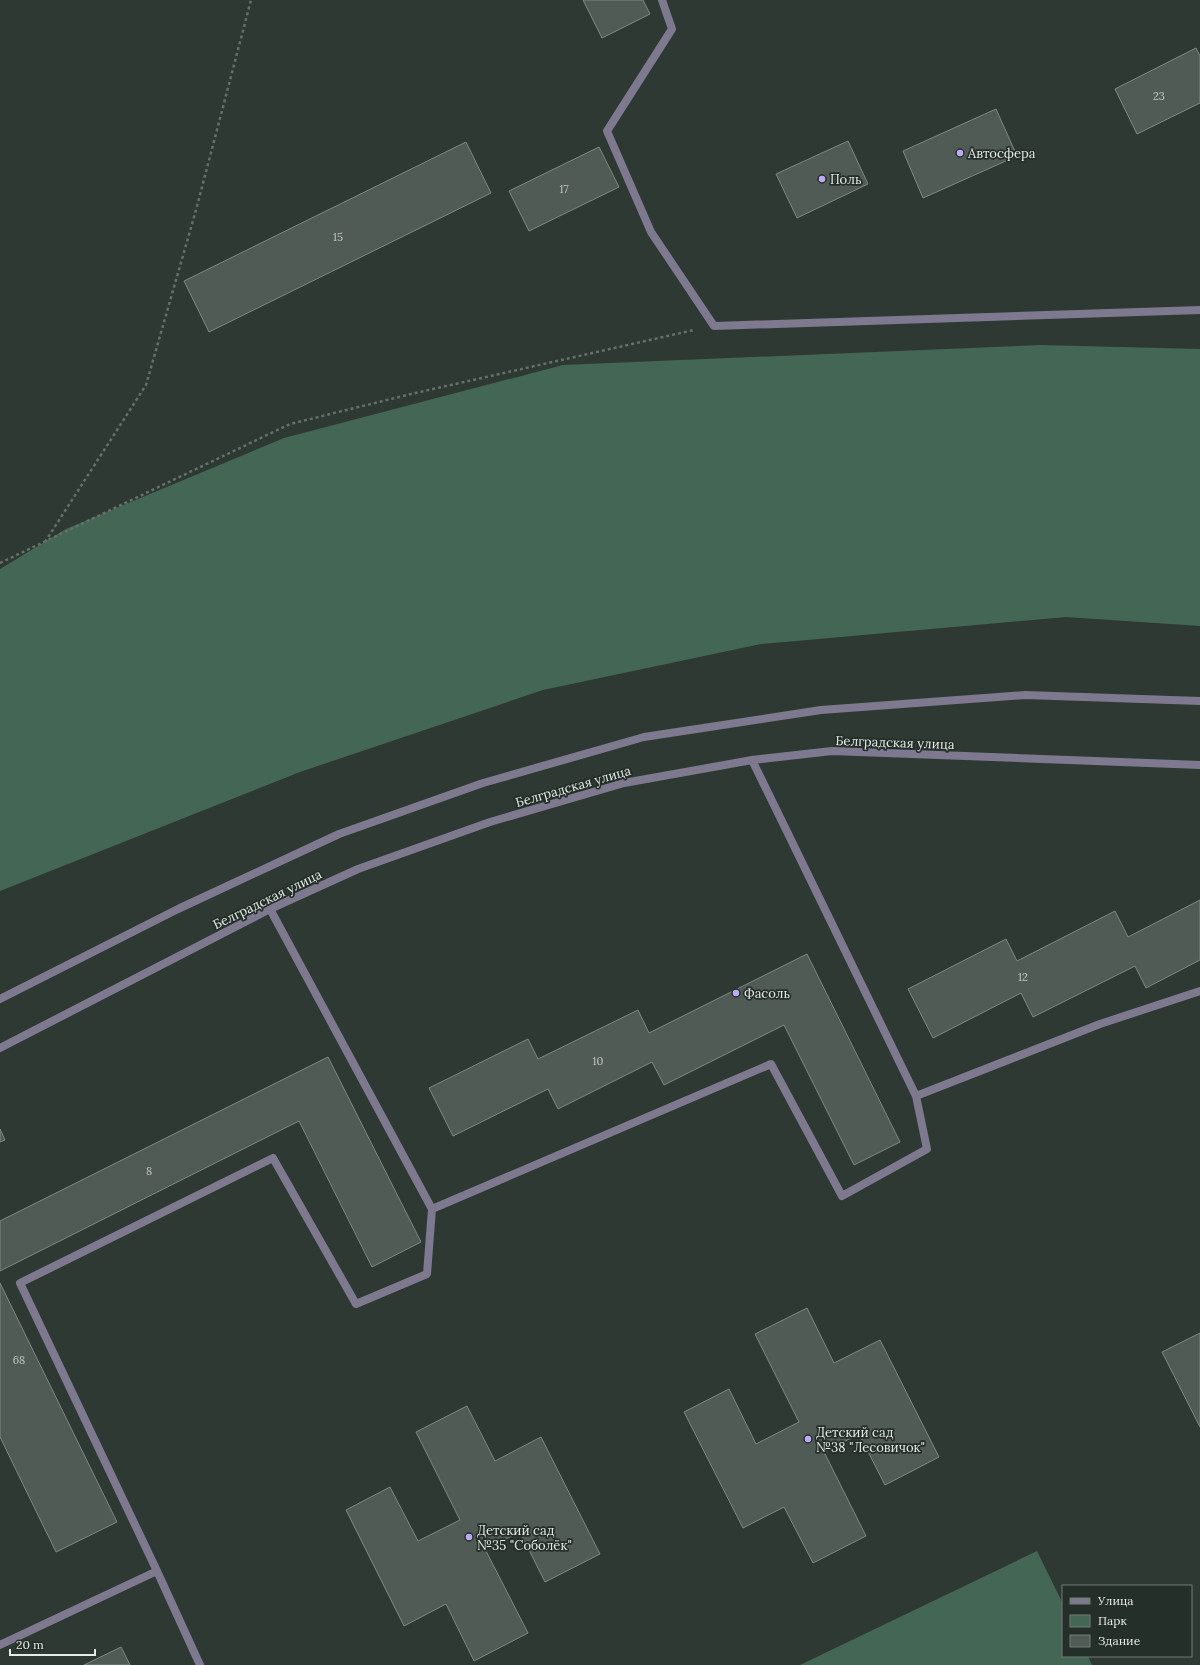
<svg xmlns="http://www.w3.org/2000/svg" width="1200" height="1665" viewBox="0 0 1200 1665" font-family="Lora,serif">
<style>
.green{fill:#436655}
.building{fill:#505b56;stroke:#7e8983}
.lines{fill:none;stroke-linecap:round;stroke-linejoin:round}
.path{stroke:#666f6b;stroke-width:2.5;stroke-dasharray:3 3;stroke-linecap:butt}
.service{stroke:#7e798e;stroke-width:8}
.tertiary{stroke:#7e798e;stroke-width:8}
.poi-dot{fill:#bfa9f4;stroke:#252f2a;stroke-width:1.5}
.labels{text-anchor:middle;stroke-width:3.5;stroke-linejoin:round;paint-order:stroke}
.number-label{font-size:11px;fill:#c0c7c4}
.poi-label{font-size:13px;fill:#e5ebe8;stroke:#252f2a;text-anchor:start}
.street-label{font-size:13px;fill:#e5ebe8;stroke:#252f2a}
</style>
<rect width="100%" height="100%" fill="#2f3934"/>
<path class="green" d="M1040,345L1200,349V626L1066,617L761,644L543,690L300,772L0,891V569L66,529L284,438L563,365Z
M1037,1551L1063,1604V1656H1088L1092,1665H800Z"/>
<path class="building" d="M583,0H643L650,14L602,38Z
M1196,48L1200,56V103L1137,134L1115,89Z
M996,109L1017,156L923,198L903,151Z
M848,141L868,184L797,218L776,174Z
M466,142L491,193L209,332L184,281Z
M599,147L619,187L529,231L509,191Z
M1200,900V960L1146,988L1135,966L1033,1017L1021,993L933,1038L908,989L1006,939L1017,961L1115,911L1128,937Z
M807,954L900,1142L854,1165L784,1025L664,1085L652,1062L558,1109L548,1089L453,1136L429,1088L528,1039L538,1059L638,1010L649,1033Z
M328,1057L421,1242L372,1267L299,1121L0,1271V1221Z
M0,1129L5,1140L0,1142Z
M0,1283L117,1522L56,1552L0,1437Z
M807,1308L834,1363L880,1340L939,1457L885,1485L859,1434L824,1452L866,1536L813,1563L784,1507L743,1528L684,1412L729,1389L756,1444L799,1422L755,1334Z
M1200,1333V1427L1162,1352Z
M467,1406L495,1461L541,1437L600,1554L545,1582L520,1532L485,1549L528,1633L474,1661L446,1604L404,1626L346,1510L390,1487L418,1541L460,1520L416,1432Z
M121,1647L130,1665H84Z"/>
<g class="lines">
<path class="path" d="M45,542L146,385L196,210L251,0
M0,563L290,424L411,394L694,330"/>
<path class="service" d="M662,0L672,29L607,131L651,232L714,326L1200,310
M752,760L916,1096L1100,1024L1200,991
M270,909L432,1209
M157,1571L200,1665
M0,1645L157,1571L20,1283L273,1158L356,1304L427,1274L432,1209L771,1064L842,1196L927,1149L916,1096"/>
<path class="tertiary" d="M0,999L178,909L339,834L483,783L644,737L821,710L1025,695L1200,701
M0,1048L270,909L358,869L490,822L624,783L752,760L832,751L1200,765"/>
</g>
<g class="poi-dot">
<circle cx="960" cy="153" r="4"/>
<circle cx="822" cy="179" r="4"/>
<circle cx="736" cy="993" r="4"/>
<circle cx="808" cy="1439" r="4"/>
<circle cx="469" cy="1537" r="4"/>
</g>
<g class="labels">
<g class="number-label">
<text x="1159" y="100">23</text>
<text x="564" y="193">17</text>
<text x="338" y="241">15</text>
<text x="1023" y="981">12</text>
<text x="598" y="1065">10</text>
<text x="149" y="1175">8</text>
<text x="19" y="1364">68</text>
</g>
<g class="poi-label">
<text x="968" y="158">Автосфера</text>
<text x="830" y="184">Поль</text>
<text x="744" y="998">Фасоль</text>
<text x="816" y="1437">Детский сад<tspan x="816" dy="15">№38 "Лесовичок"</tspan></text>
<text x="477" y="1535">Детский сад<tspan x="477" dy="15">№35 "Соболёк"</tspan></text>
</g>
<g class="street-label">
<text transform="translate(895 742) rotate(2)" y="5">Белградская улица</text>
<text transform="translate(573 786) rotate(-16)" y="5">Белградская улица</text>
<text transform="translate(267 899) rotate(-26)" y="5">Белградская улица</text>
</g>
</g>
<rect x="1062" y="1585" width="130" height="72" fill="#252f2a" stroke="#727a76"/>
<rect x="1070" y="1598" width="20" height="6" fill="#7e798e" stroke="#727a76"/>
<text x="1098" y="1605" font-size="12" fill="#e5ebe8">Улица</text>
<rect x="1070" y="1615" width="20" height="12" fill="#436655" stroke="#727a76"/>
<text x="1098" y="1625" font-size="12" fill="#e5ebe8">Парк</text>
<rect x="1070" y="1635" width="20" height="12" fill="#505b56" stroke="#727a76"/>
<text x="1098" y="1645" font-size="12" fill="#e5ebe8">Здание</text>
<path d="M10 1649v6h85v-6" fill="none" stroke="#e5ebe8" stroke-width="2"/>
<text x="16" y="1649" font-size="12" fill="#e5ebe8" stroke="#252f2a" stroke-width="3" paint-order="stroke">20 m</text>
</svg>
